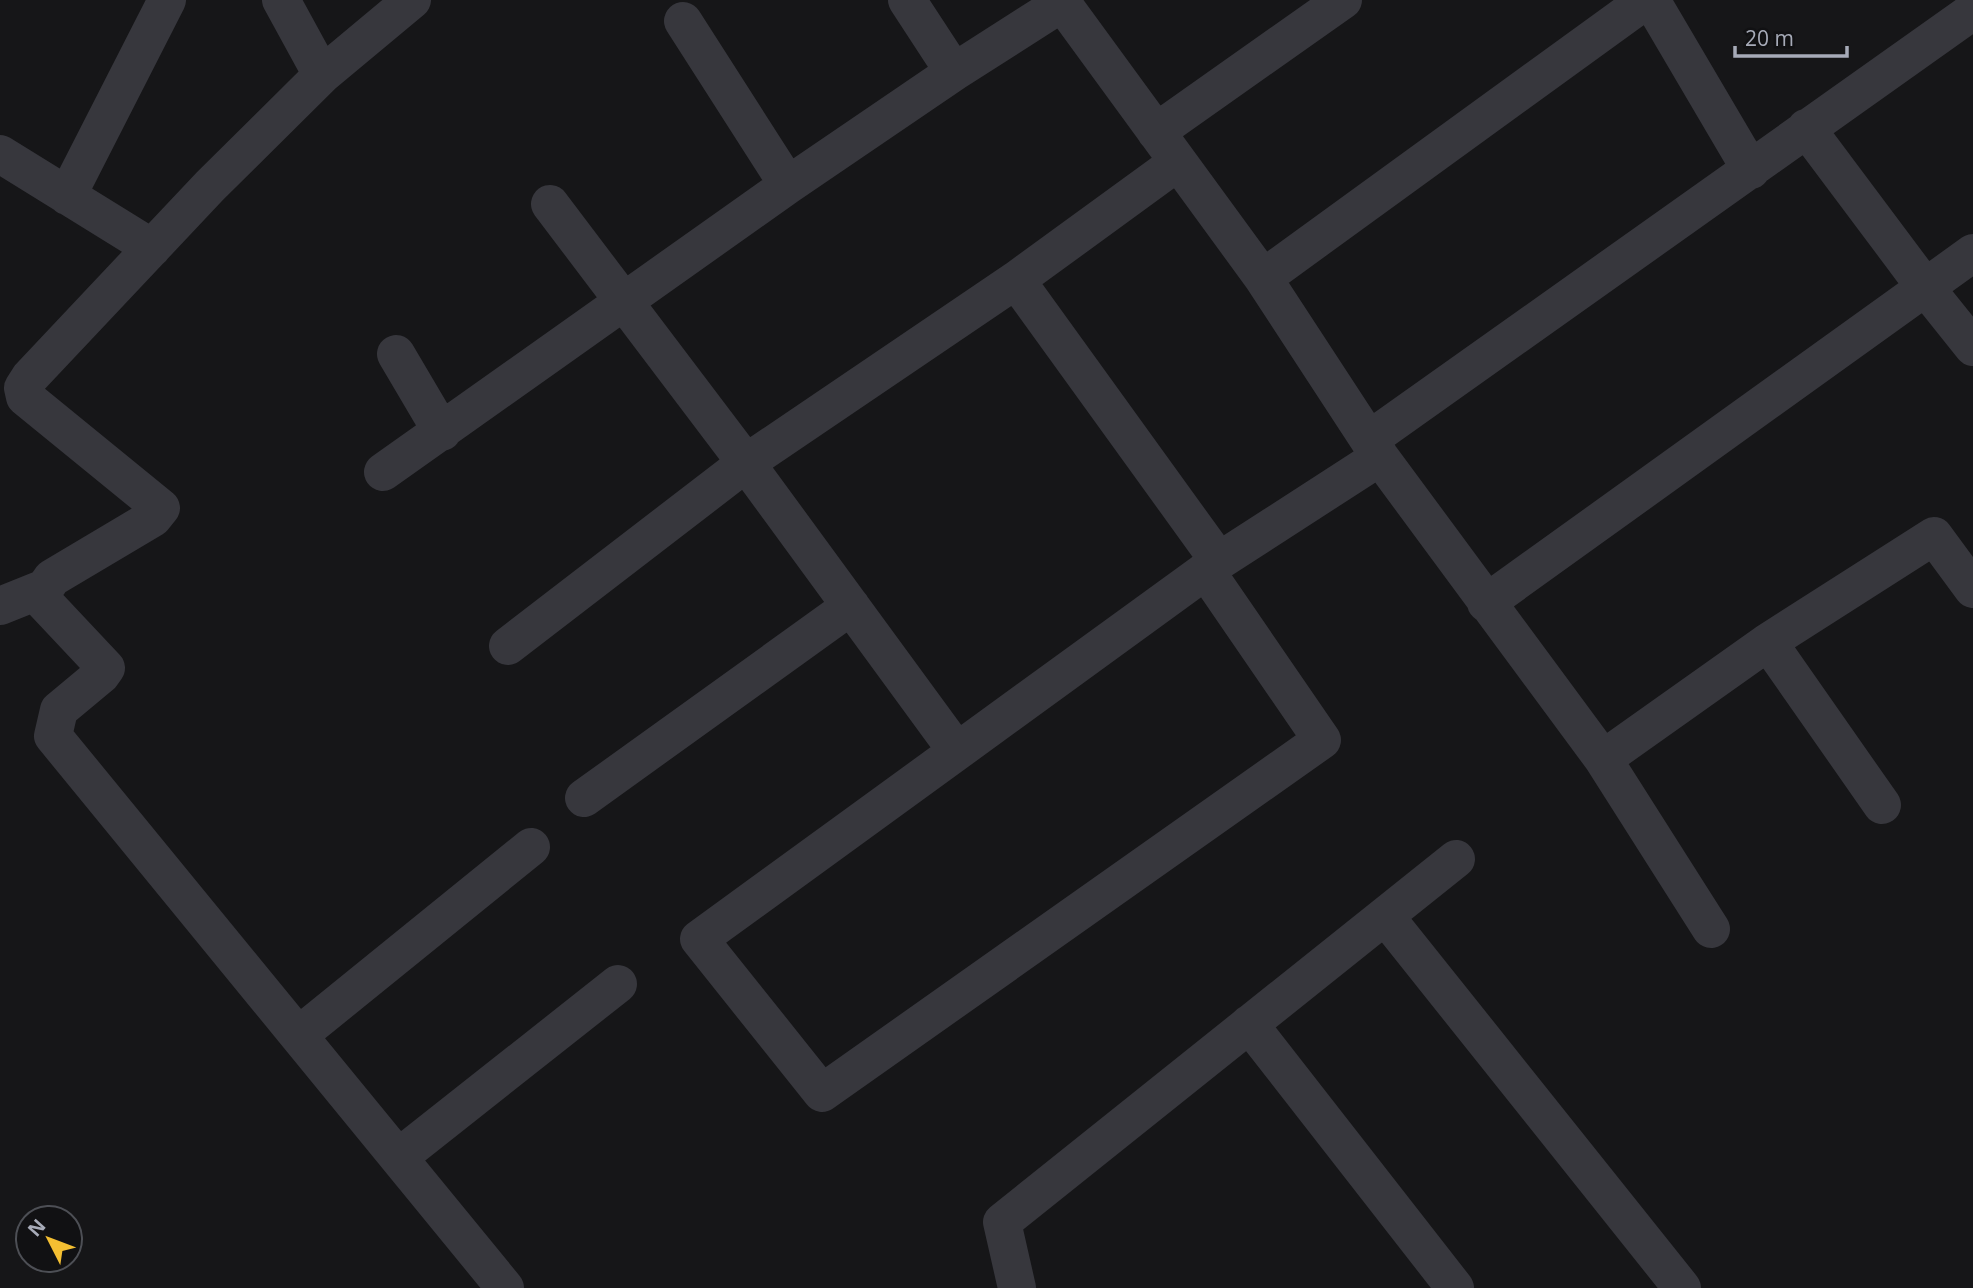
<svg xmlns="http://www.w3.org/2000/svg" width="1973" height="1288" viewBox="0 0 1973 1288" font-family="'Open Sans',sans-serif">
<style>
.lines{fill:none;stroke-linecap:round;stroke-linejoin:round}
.minor{stroke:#37373d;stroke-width:38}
</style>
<rect width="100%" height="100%" fill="#161618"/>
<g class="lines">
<path class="minor" d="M281,0L322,75
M412,0L322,75L210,186L30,377L23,388L25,397L161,508L153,518L52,578L45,588L43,601L106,668L101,675L59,710L53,736L505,1288
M907,0L954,72
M1060,0L1263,278L1380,457L1603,759L1711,929
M1651,0L1751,170
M683,21L788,185
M1806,128L1925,287L1973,347
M1156,132L1343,0
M0,154L152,248
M67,196L167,0
M550,204L746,463L956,750
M1263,278L1646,0
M1016,280L1219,561
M396,354L442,432
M1370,439L1973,11
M383,472L788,185L954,72L1062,3
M1206,571L1322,740L822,1093L699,939L1219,561L1380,457
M1486,603L1973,253
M0,606L45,588
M1768,642L1882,805
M508,646L746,463L1016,280L1178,162
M1603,759L1768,642L1934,536L1973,589
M584,798L851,606
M1385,916L1682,1288
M1249,1024L1455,1288
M299,1035L531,847
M399,1157L618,984
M1017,1288L1002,1222L1456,859"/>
</g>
<g transform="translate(49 1239) rotate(312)"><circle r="33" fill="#111113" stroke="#4d4f55" stroke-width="2"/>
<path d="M0-5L12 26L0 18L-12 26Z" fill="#f4bf32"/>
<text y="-10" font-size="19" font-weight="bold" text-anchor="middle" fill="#a7abb8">N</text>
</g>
<path d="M1735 46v10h112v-10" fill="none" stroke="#a7abb8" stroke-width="3.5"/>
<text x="1745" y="46" font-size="21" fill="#a7abb8" stroke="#111113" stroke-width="5" paint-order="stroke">20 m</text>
</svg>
